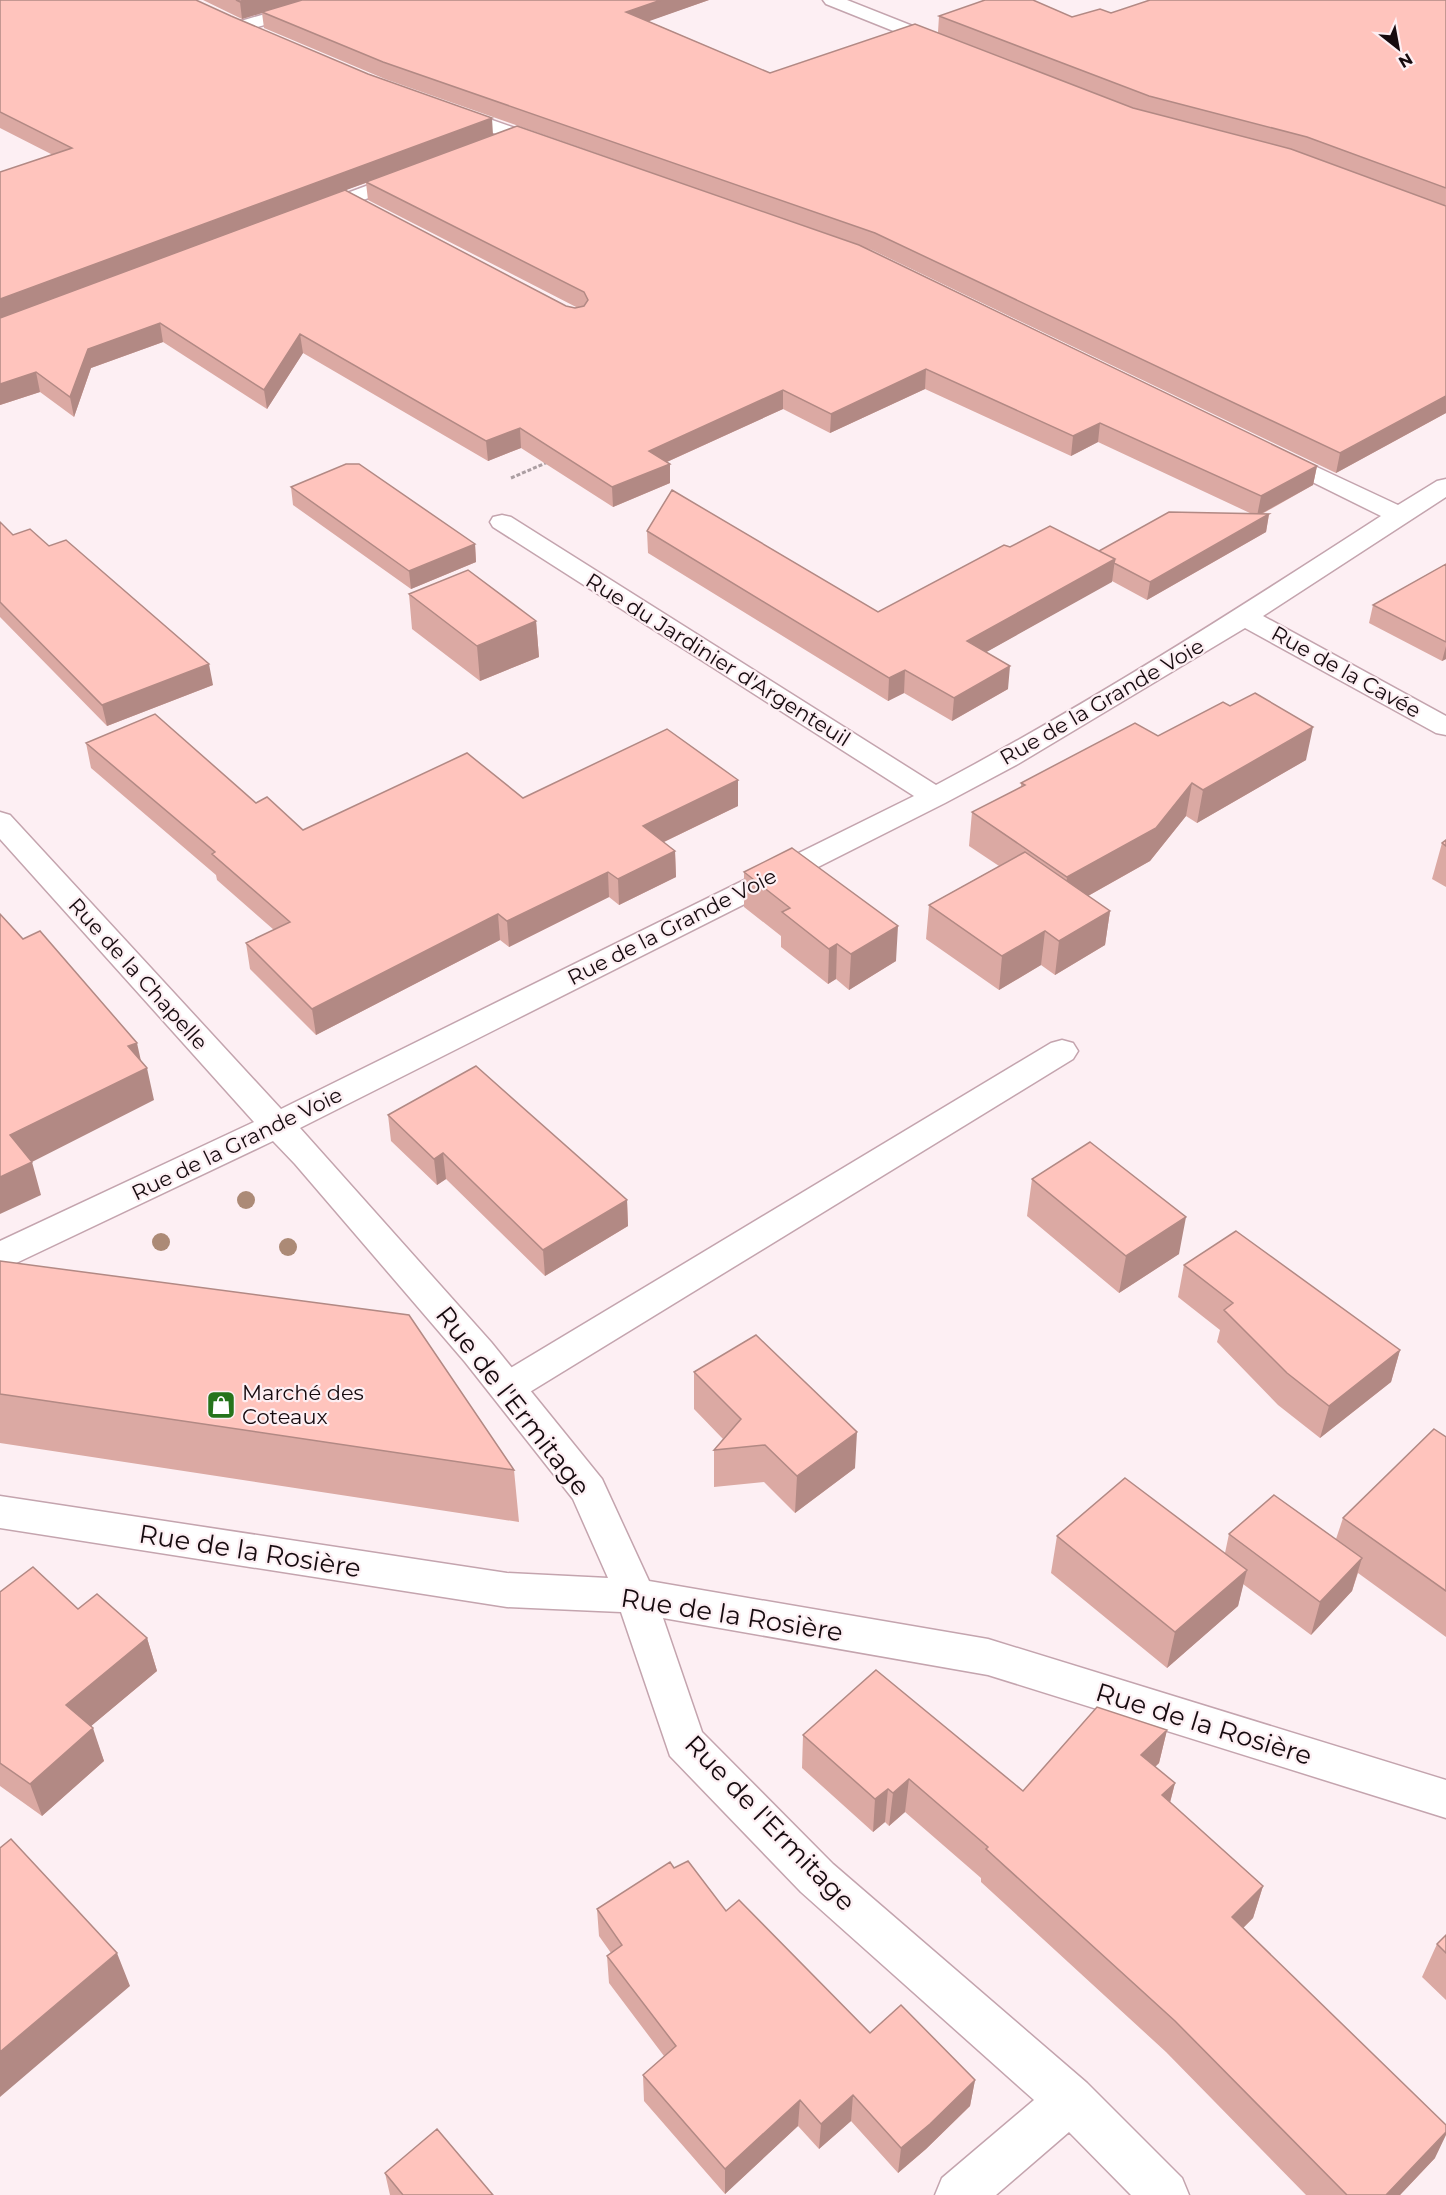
<svg xmlns="http://www.w3.org/2000/svg" width="1446" height="2195" viewBox="0 0 1446 2195" font-family="Montserrat,sans-serif">
<style>
.lines{fill:none;stroke-linecap:round;stroke-linejoin:round}
.service-casing{stroke:#c4a4ae;stroke-width:3}
.minor-casing{stroke:#c4a4ae;stroke-width:3}
.path{stroke:#ab9ea2;stroke-width:3;stroke-dasharray:4 2;stroke-linecap:butt}
.service{fill:#fff;fill-rule:evenodd}
.minor{fill:#fff;fill-rule:evenodd}
.tree{fill:#ac8a76}
.wall{fill:#dba9a3;fill-rule:evenodd}
.shaded-wall{fill:#b28984}
.building{fill:#ffc4bd;stroke:#b28984;stroke-width:1.5}
.labels{text-anchor:middle;stroke-width:4.5;stroke-linejoin:round;paint-order:stroke}
.street-label{font-size:21px;fill:#160b0f;stroke:#fdeff3}
.poi-label{font-size:21px;fill:#160b0f;stroke:#fdeff3;text-anchor:start}
.near-street-label{font-size:26px;fill:#160b0f;stroke:#fdeff3}
</style>
<rect width="100%" height="100%" fill="#fdeff3"/>
<g class="lines">
<g class="service-casing">
<path id="service" d="M1062,1040L1073,1043L1078,1051L1073,1059L520,1398L507,1402L494,1398L488,1388L494,1378L1051,1043Z"/>
</g>
<g class="minor-casing">
<path id="minor" d="M313,0H341L338,4L240,32L234,31L231,27L234,23Z
M823,0H847L948,40L951,44L948,48H936L826,4Z
M452,106L555,142L558,146L555,150H541L445,116L442,112L445,108Z
M409,170L416,172L419,176L416,180L321,216H307L304,212L307,208Z
M1276,448L1398,505L1437,481L1446,479V497L1263,616L1446,716V735L1436,733L1245,628L1018,764L945,803L300,1128L491,1342L602,1479L649,1581L988,1639L1446,1780V1818L988,1675L663,1618L702,1732L833,1864L1087,2083L1182,2178L1189,2195H1131L1069,2132L996,2195H935L942,2178L1034,2100L801,1892L670,1756L621,1612L507,1607L0,1528V1496L507,1573L608,1578L573,1499L465,1362L295,1164L273,1141L12,1265L0,1269V1241L254,1122L0,839V812L10,815L281,1109L914,796L493,527L490,522L493,517L502,515L511,517L936,785C1089,704 1236,610 1381,516L1268,460L1264,455L1268,450Z"/>
</g>
<path class="path" d="M511,478L548,462"/>
<use href="#service" class="service"/>
<use href="#minor" class="minor"/>
</g>
<g class="tree">
<circle cx="246" cy="1200" r="9"/>
<circle cx="161" cy="1242" r="9"/>
<circle cx="288" cy="1247" r="9"/>
</g>
<path class="wall" d="M0,0L231,16L493,135L621,162L385,79L264,28L262,13L242,19L203,0H709L648,21L770,73L938,32L939,16L1072,17L1111,13L1446,0V413L1336,473L874,251L867,248L1317,466L1313,485L1262,514H1269L1266,532L1147,600L1112,581L986,652L1008,689L952,721L904,693L888,701L648,553L647,531L878,612L1010,547L1099,551L1252,514L1098,442L1071,456L925,389L830,433L783,409L667,462L670,483L613,507L521,448L488,461L303,353L267,409L163,342L91,368L74,417L40,392L0,405V172L53,155L0,128ZM366,183L368,200L578,308H575L566,306L345,190Z
M291,487L475,544L476,562L411,589L293,505Z
M0,522L13,535L213,685L107,726L0,617Z
M1446,564V659L1442,661L1369,623L1373,605Z
M409,594L536,621L539,657L480,681L412,629Z
M1158,736L1306,760L1197,823L1186,816L1150,861L1088,896L1110,911L1105,945L1055,975L1041,965L999,990L926,939L929,905L999,866L969,846L972,812L1021,788V783Z
M86,743L256,803L303,830L523,798L738,806L664,842L675,851L676,877L619,905L609,897L509,947L500,940L316,1035L250,969L246,943L274,930L217,880L216,875L91,768Z
M1446,840V887L1432,879L1442,843Z
M744,872L896,961L849,990L836,979L828,984L781,947V936L744,907Z
M388,1115L627,1200L628,1226L545,1276L446,1179L437,1185L391,1141Z
M1032,1179L1179,1254L1119,1293L1027,1216Z
M0,1261L514,1470L519,1522L0,1443Z
M1184,1265L1400,1350L1391,1382L1320,1438L1278,1405L1217,1342L1220,1330L1178,1297Z
M694,1372L855,1468L795,1513L764,1482L714,1487V1450L723,1439L694,1409Z
M1446,1437V1637L1358,1573L1352,1591L1311,1635L1243,1584L1238,1606L1167,1668L1051,1573L1057,1536L1225,1553L1229,1534L1336,1539L1343,1518Z
M0,1592L78,1609L147,1638L157,1671L91,1726L104,1761L42,1816L0,1786Z
M1167,1730L1159,1763L1155,1767L1175,1783L1170,1803L1263,1886L1253,1918L1243,1928L1435,2158L1400,2195H1306L1166,2052L981,1882V1878L905,1812L889,1826L885,1822L873,1832L802,1768L803,1735L1023,1791Z
M674,1868L726,1911L870,2033L975,2080L970,2106L926,2149L898,2173L851,2121L819,2149L798,2126L725,2194L644,2101L643,2075L664,2056L609,1983L607,1956L611,1953L599,1936L597,1909Z
M1446,1935V2000L1422,1977L1437,1944Z
M385,2173L493,2195H390Z"/>
<path class="shaded-wall" d="M247,0H305L262,12V13L242,19L240,2Z
M661,0H709L627,29L626,12Z
M492,118L493,135L0,320V299Z
M160,323L163,342L91,368L74,417L70,397L88,349Z
M300,334L303,353L267,409L264,390Z
M926,369L925,389L830,433L831,414Z
M36,372L40,392L0,405V384Z
M783,390V409L649,470V451Z
M1446,396V413L1336,473L1340,453Z
M1100,423L1098,442L1071,456L1073,436Z
M520,428L521,448L488,461L486,441Z
M670,464V483L613,507L612,487Z
M1317,466L1313,485L1257,516L1261,496Z
M1269,514L1266,532L1147,600L1150,582Z
M475,544L476,562L411,589L409,571Z
M1115,559L1112,582L965,664L967,641Z
M536,621L539,657L480,681L477,646Z
M1446,646V659L1442,661Z
M209,664L213,685L107,726L102,705Z
M1010,666L1008,689L952,721L954,698Z
M905,670L904,693L888,701L889,678Z
M1313,727L1306,760L1197,823L1203,790Z
M738,780V806L643,852V826Z
M1192,783L1186,816L1150,861L1063,910L1067,877Z
M675,851L676,877L619,905L618,879Z
M608,872L609,897L509,947L507,921Z
M1110,911L1105,945L1055,975L1059,941Z
M498,914L500,940L316,1035L312,1009Z
M898,926L896,961L849,990L851,954Z
M1045,931L1041,965L999,990L1002,956Z
M837,944L836,979L828,984L829,949Z
M137,1043L143,1070L147,1068L154,1100L26,1165L32,1162L41,1195L0,1214V1177L10,1135L128,1046Z
M443,1153L446,1179L437,1185L434,1159Z
M627,1200L628,1226L545,1276L543,1250Z
M1186,1217L1179,1254L1119,1293L1126,1256Z
M1400,1350L1391,1382L1320,1438L1329,1406Z
M857,1432L855,1468L795,1513L797,1476Z
M1362,1558L1352,1591L1311,1635L1320,1602Z
M1247,1570L1238,1606L1167,1668L1175,1632Z
M147,1638L157,1671L78,1737L66,1705Z
M93,1728L104,1761L42,1816L30,1784Z
M1167,1730L1159,1763L1133,1788L1141,1755Z
M909,1779L905,1812L889,1826L893,1793Z
M1175,1783L1166,1817L1162,1795Z
M888,1789L885,1822L873,1832L875,1799Z
M1263,1886L1253,1918L1222,1949L1232,1917Z
M117,1953L130,1986L0,2097V2052Z
M975,2080L970,2106L926,2149L898,2173L901,2148Z
M853,2095L851,2121L819,2149L821,2124Z
M800,2100L798,2126L725,2194V2169Z
M1446,2132V2135L1435,2158L1400,2195H1386Z"/>
<path class="building" d="M0,0H196L231,16L368,74L492,118L0,299V172L72,148L0,112Z
M236,0H247L240,2Z
M302,0H661L626,12L770,73L915,24L1133,108L1291,149L1446,206V396L1340,453L875,233L383,62L262,12Z
M985,0H1033L1072,17L1100,9L1111,13L1150,0H1446V188L1307,137L1149,96L939,16Z
M517,126L859,245L1317,466L1261,496L1100,423L1073,436L926,369L831,414L783,390L649,451L670,464L612,487L520,428L486,441L300,334L264,390L160,323L88,349L70,397L36,372L0,384V318L345,190L566,306L575,308L584,306L588,300L584,292L366,182Z
M346,464H359L475,544L409,571L291,487Z
M672,490L878,612L1004,545L1010,547L1050,526L1115,559L967,641L1010,666L954,698L905,670L889,678L647,531Z
M1169,512L1269,514L1150,582L1114,563L1115,559L1099,551Z
M0,522L13,535L30,529L49,546L66,540L209,664L102,705L0,602Z
M1446,564V642L1373,605Z
M468,570L536,621L477,646L409,594Z
M1255,693L1313,727L1203,790L1192,783L1156,828L1067,877L972,812L1025,785L1021,783L1135,723L1158,736L1223,702L1230,706Z
M155,714L256,803L267,797L303,830L467,753L523,798L667,729L738,780L643,826L675,851L618,879L608,872L507,921L498,914L312,1009L246,943L290,922L212,854L215,852L86,743Z
M1446,840V846L1442,843Z
M792,848L898,926L851,954L837,944L829,949L782,912L790,908L744,872Z
M1025,852L1110,911L1059,941L1045,931L1002,956L929,905Z
M0,914L23,939L40,931L137,1043L128,1046L147,1068L10,1135L32,1162L0,1177Z
M476,1066L627,1200L543,1250L443,1153L434,1159L388,1115Z
M1090,1142L1186,1217L1126,1256L1032,1179Z
M1236,1231L1400,1350L1329,1406L1287,1373L1224,1310L1233,1303L1184,1265Z
M0,1261L409,1315L514,1470L0,1394Z
M756,1335L857,1432L797,1476L765,1445L714,1450L741,1419L694,1372Z
M1434,1429L1446,1437V1591L1343,1518Z
M1125,1478L1247,1570L1175,1632L1057,1536Z
M1274,1495L1362,1558L1320,1602L1229,1534Z
M33,1567L78,1609L97,1594L147,1638L66,1705L93,1728L30,1784L0,1763V1592Z
M876,1670L1023,1791L1097,1707L1167,1730L1141,1755L1175,1783L1162,1795L1263,1886L1232,1917L1446,2125V2132L1386,2195H1347L1175,2021L986,1849L988,1847L909,1779L893,1793L888,1789L875,1799L803,1735Z
M11,1839L117,1953L0,2052V1848Z
M688,1861L726,1911L739,1900L870,2033L901,2005L975,2080L930,2124L901,2148L853,2095L821,2124L800,2100L725,2169L643,2075L676,2046L607,1956L622,1945L597,1909L670,1862L674,1868Z
M1446,1935V1953L1437,1944Z
M437,2129L493,2195H403L385,2173Z"/>
<defs>
<g id="shop-square" transform="scale(1.5)"><rect x="-9" y="-9" width="18" height="18" rx="4" fill="#25741c" stroke="#fdeff3"/><path d="M-5-2.5h2.3a2.7 3.5 0 0 1 5.4 0H5L5.5 6h-11ZM-1.5-2.5h3a1.5 2.3 0 0 0-3 0Z" fill="#fff"/></g>
</defs>
<g fill-rule="evenodd">
<use href="#shop-square" x="221" y="1405"/>
</g>
<g class="labels">
<g class="street-label">
<text transform="translate(718 660) rotate(32)" y="7">Rue du Jardinier d'Argenteuil</text>
<text transform="translate(1346 672) rotate(29)" y="7">Rue de la Cavée</text>
<text transform="translate(1102 702) rotate(-30)" y="7">Rue de la Grande Voie</text>
<text transform="translate(672 927) rotate(-27)" y="7">Rue de la Grande Voie</text>
<text transform="translate(138 974) rotate(48)" y="7">Rue de la Chapelle</text>
<text transform="translate(237 1144) rotate(-26)" y="7">Rue de la Grande Voie</text>
</g>
<g class="poi-label">
<text x="242" y="1400">Marché des<tspan x="242" dy="24">Coteaux</tspan></text>
</g>
<g class="near-street-label">
<text transform="translate(513 1401) rotate(52)" y="9">Rue de l'Ermitage</text>
<text transform="translate(250 1551) rotate(9)" y="9">Rue de la Rosière</text>
<text transform="translate(732 1615) rotate(9)" y="9">Rue de la Rosière</text>
<text transform="translate(1204 1724) rotate(17)" y="9">Rue de la Rosière</text>
<text transform="translate(770 1823) rotate(46)" y="9">Rue de l'Ermitage</text>
</g>
</g>
<g transform="translate(1398 48) rotate(149)" stroke="#fdeff3" stroke-width="4.5" paint-order="stroke">
<path d="M0-4.5L10 22L0 15L-10 22Z" fill="#160b0f"/>
<text y="-9" font-size="16" font-weight="bold" text-anchor="middle" fill="#160b0f">N</text>
</g>
</svg>
